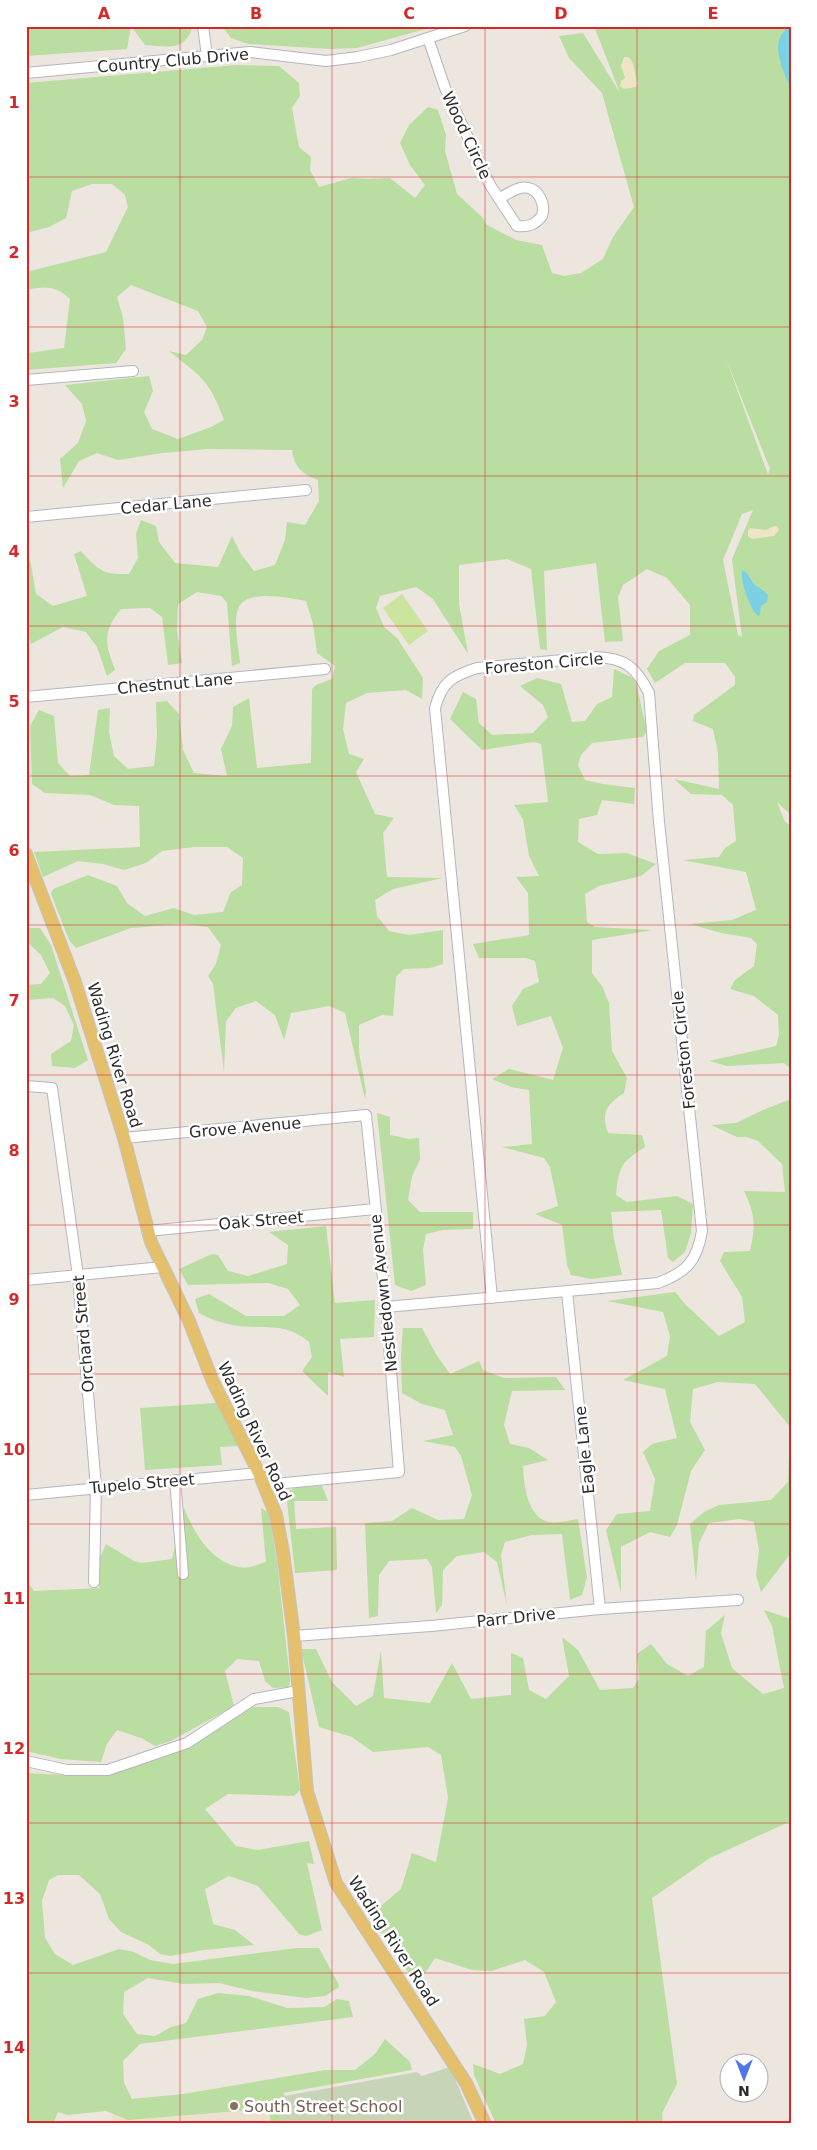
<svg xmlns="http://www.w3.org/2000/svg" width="817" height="2150" viewBox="0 0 817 2150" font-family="'DejaVu Sans',sans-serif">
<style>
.education{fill:#ece1d1}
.green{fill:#badda1;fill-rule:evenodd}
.sand{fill:#eee5c6}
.cemetery{fill:#c8d4b8}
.pitch{fill:#cbe49e}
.water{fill:#7cd0e4}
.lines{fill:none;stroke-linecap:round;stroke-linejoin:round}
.minor-casing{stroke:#b3b6be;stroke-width:12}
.major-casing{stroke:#c4c4c4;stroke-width:14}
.minor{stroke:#fff;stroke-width:10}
.major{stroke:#e4bf6c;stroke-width:12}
.grid{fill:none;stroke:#d62828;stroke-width:1;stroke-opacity:0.55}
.education-dot{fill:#8d6e63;stroke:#fff;stroke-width:2}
.labels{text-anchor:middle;stroke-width:5;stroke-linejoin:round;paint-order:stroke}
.street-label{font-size:16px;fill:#2c2c2c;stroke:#fff}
.education-label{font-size:16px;fill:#785e54;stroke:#fff;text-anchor:start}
.neatline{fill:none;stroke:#d62828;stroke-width:2}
.grid-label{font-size:16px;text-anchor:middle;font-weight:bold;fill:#d62828}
</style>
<rect width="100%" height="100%" fill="#ece6df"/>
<path class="education" d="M275,2097L277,2124H113L112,2115Z"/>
<path class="green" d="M26,26H131L127,49L26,56Z
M131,26H193C184,53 168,46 145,45Z
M222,26H309L339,29L365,26H436L357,48L330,49L248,44L231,38Z
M594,26H791V815L777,802L785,822L791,826V1069L784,1063L727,1066L709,1061L776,1046L779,1035L778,1015L754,996L730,989L735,980L754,966L757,944L751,938L721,933L690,924L732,920L756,910L746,872L682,860L719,857L725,848L736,841L733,805L722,795L691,794L674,779L719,789L718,753L713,729L693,721L694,715L735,685V677L725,663H685L655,683L647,669L659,651L690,635V605L667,578L647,569L623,585L618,597L623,641L605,642L596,563L544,571L547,650L540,649L531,569L507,559L459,565V604L468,654L433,599L416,587L380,596L376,608L384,627L397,638L423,678L422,699L406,690L367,693L346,703L343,729L349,754L364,759L356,772L375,814L394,818L383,833L387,877L443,878L393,889L375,900L377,916L389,931L409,935L443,930V964L430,968L404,969L396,977L393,1016L382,1015L359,1025V1052L366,1091L365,1099L345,1013L329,1006L291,1013L284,1040L275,1015L256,1001L236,1008L226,1021L224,1072L213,984L208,976L216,964L221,945L208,927L181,924L131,928L76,948L69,940L51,894L53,889L88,875L117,886L127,903L145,916L174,908L194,915L223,912L231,892L242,885L243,858L227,847H194L162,851L146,863L124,870L103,864L78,861L43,877L34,852L140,847L139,806L114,805L90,795L45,793L32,784L30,726L39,710L54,716L58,763L70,776L89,775L98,710L110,708L109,732L114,756L128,769L154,766L157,737L156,702L167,701L179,714L183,750L194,773L227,776L221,749L232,726L233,707L249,698L257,768L311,763L312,689L316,685L332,679L335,666L317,653L313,624L306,601C290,598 245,588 238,609C233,622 239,649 240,663L232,666L227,603L221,596L197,592L178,604L177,631L182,663L168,665L162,617L150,608L121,609C102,633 105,643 115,670L107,676L97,647L86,632L63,627L31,644L26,628V552L31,564L36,594L53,606L87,596L74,554L81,551C98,570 103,575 129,574L138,558L136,534L141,520L156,526L159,542L175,563L218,567L232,536L241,554L254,571L275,565L285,540L287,522L305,525L319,501L318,480C302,474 294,467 292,450L207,449L163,453L118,460L97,453L79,461L63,488L60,459L78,443L86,421L82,404L65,385L149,376L153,391L144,412L152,429L178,439L211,427L224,420C209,379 201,377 169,351L186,355L202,340L207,327L198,311L131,285L117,297L123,318L126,349L116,363L26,370V350L28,353L64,348L70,299C55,285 46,286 26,290V272L106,252L128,207L125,195L112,184H92L72,191L66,218L49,227L26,233V83L237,65L279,66L299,83L300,96L292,108L299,147L311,157L310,170L319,187L351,178L368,179L390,178L415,198L425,185L410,165L400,143L409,125L428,107L438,110L446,135L445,151L457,194L482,217L487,225L516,240L542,245L552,273L564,276L581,273L603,259L613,237L634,207L602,93L569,58L559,36L583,33L620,93ZM726,359L770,469L768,474L763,461ZM753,510L732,559L742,637L738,635L723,560L742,514Z
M614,669L635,679L647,731L643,737L592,743L581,755L578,765L585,780L603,784L635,788L634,804L602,800L597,815L579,819L578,842L598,854L627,853L656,864L641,876L599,886L585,894L587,922L595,927L653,930L592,940V973L602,986L609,1003L612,1051L627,1078L624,1093C606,1105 601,1112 608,1133L642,1135L645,1147C620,1163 619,1167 616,1195L627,1202L677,1196L693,1204L691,1233L685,1252L673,1262L668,1258L661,1210L611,1212L614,1239L622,1275L591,1279L571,1275L567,1265L562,1225L535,1214L558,1206L550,1167L544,1158L502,1147L532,1144L529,1090L511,1087L492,1079L509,1069L553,1080L563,1048L551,1016L517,1026L512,1006L523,989L539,982L535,961L526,958H479L473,944L529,935L528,893L516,877L539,876L529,856L523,819L514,805L548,802L541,744L533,742L482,750L450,719L463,692L476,699L479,723L492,735L533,733L548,717L543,705L520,686L537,678L561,684L572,722L585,721L597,704L612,697Z
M26,928H40L51,945L88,1060L75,1068L52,1066L51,1054L71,1041L74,1025L65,1006L53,998L26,1000V985L41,984L50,973L41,955L26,941Z
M791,1099V1553L761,1592L756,1575L759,1550L754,1522L740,1519L709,1523L699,1543L696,1581L690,1524L704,1512L719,1505L771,1500L788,1482L790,1427L755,1384L718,1382L693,1389L690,1422L705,1450L691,1471L677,1525L670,1537L650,1532L621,1547V1593L606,1530L617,1514L650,1511L655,1479L643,1452L652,1444L677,1438L665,1389L623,1380L667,1356L670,1336L663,1312L607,1301L675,1292L686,1305L719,1336L745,1322L742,1297L720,1261L724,1252L750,1251C756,1225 755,1214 744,1191L785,1192L782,1164L758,1141L746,1137H737L711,1125L736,1123L763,1110Z
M377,1113L390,1117V1135L409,1139L419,1138L420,1160L412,1176L408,1200L420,1212H473V1229L443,1230L426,1234L423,1250L426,1285L411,1291L395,1285Z
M326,1226L335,1303L375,1300L374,1337L340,1339L344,1377L328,1372V1396L302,1371L312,1357L309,1342C286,1322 267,1329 239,1326C224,1324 212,1320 199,1313L195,1299L209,1294L246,1316H284L300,1305L288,1289L268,1283L188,1285L179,1269L212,1254L218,1255L228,1271L248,1276L287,1264L288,1245L269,1232Z
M403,1328H422L436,1354L450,1374L479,1361L483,1370L504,1378L556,1377L565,1390L512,1391L504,1425L510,1444L529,1448L548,1460L523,1466C524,1483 526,1510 543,1520C552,1525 567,1521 578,1519L587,1577L582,1595L570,1600L562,1534L532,1535L505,1542L501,1555L507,1606L497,1562L484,1552L457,1556L443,1570L442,1605L436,1613L432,1567L427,1559L389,1561L379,1575L378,1616L369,1618L365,1523L392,1521L412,1508L438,1520L464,1519L472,1495L461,1456L455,1447L423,1441L453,1435L445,1410L422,1404L402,1393L401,1357Z
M216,1403L239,1446L220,1447L222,1465L145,1470L140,1408Z
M322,1486L328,1501H294L296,1529L336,1527L337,1570L295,1573L286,1493L296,1487Z
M184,1508C194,1533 211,1562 239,1567C247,1569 259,1564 266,1562L261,1508L269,1513L277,1561L290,1680L289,1687L273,1688L265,1681L259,1661L237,1659L225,1671L234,1706L171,1741L155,1746L141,1738L117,1730L107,1744L101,1762L61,1759L26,1751V1580L34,1591L99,1588L100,1558L106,1544L134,1561L142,1563L172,1559Z
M764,1610L791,1619V1821L710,1858L652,1898L677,2084L662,2113L663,2124H496L474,2075L473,2064L500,2074L523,2064L527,2045L524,2019L545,2016L556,2002L544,1972L525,1960L491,1971L472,1970L435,1958L417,1985L375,1922L376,1910L401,1889L412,1853L436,1862L448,1798L441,1755L428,1747L373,1752L352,1737L319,1727L301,1649H316L332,1682L356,1706L373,1696L381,1650L384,1698L430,1703L452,1663L471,1699L511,1695V1653L523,1658L529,1690L546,1699L569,1676L562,1637L578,1650L600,1690L633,1688L639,1679L637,1654L651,1644L667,1664L688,1676L704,1667L706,1631L725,1615L721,1633L732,1668L763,1694L784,1688L772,1626Z
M252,1707H278L289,1712L300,1790L294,1796L228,1794L205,1809L236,1846L258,1850L309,1841L314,1864L307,1863L322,1930L306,1936L299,1934L258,1886L229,1876L205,1889L213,1924L235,1930L254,1945L204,1950L170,1956L160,1954L149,1945L121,1932L109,1919L100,1894L79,1875H58L49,1880L42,1901L45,1938L55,1954L73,1965L119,1949L134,1952L150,1960L173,1964L297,1948H319L338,1983L339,1987L325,1996L306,1998L252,1991L219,1983L183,1984L148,1978L124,1992L123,2014L137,2034L155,2036L171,2027L186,2023L198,1999L218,1993L249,1996L287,2008L324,2007L337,1999L349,2001L353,2017L140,2044L123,2061L124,2083L132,2099L183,2094L325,2070H355L375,2054L385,2039L410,2062L412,2070L283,2093L292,2105L288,2124H271L270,2116L262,2109L128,2120L106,2111L67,2115L58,2112L54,2122L26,2124V1773L63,1775L108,1773L192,1746Z"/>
<path class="sand" d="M624,57H628C636,63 634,75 638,84L636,87L624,89L620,86L621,81L625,78L621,66Z
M774,526H777L779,530L774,536L752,539L748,536V531L750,528L766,530Z"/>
<path class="cemetery" d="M450,2067L474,2124H281L279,2097L417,2072L422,2076Z"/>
<path class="pitch" d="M402,594L428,631L409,645L383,608Z"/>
<path class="water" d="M791,26V90C784,70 766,40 791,26Z
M742,570C749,573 749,578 754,584C758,588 763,589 768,595L767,602L761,606L760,615L758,616C750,609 740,581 742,570Z"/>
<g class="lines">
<g class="minor-casing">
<path id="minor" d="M203,26L207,56
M428,38L445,88L490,185L517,226C528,227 535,225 542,216C546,203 537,184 520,188C513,190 505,195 499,199
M26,73L250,52L326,61L358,57L391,50L465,26
M26,380L133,371
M26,517L306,490
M26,697L325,669
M26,1086L52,1088L78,1276L96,1487L94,1582
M124,1138L366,1115L386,1307L399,1472L265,1485
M147,1231L375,1209
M26,1280L163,1267
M567,1292L600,1609
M386,1307L658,1283C687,1272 697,1261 702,1231L659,822L649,693C636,667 625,658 596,657L477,668C452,676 442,682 435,708L492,1298
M175,1480L183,1574
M26,1495L259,1473
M294,1636L431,1626L600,1609L738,1600
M26,1761L67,1770H108L187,1743L254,1699L298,1691"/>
</g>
<g class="major-casing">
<path id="major" d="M26,854L75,982L124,1138L151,1242L189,1321L213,1382L259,1473L276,1515L283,1552L294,1636L307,1791L336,1883L466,2083L485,2124"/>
</g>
<use href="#minor" class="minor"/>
<use href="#major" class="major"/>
</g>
<path class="grid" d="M180,26V2124M332,26V2124M485,26V2124M637,26V2124M26,177H791M26,327H791M26,476H791M26,626H791M26,776H791M26,925H791M26,1075H791M26,1225H791M26,1374H791M26,1524H791M26,1674H791M26,1823H791M26,1973H791"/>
<circle class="education-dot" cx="234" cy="2106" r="5"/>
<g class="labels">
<g class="street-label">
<text transform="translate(173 60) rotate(-5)" y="6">Country Club Drive</text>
<text transform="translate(467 135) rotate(65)" y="6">Wood Circle</text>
<text transform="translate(166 504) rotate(-5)" y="6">Cedar Lane</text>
<text transform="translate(544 663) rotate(-5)" y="6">Foreston Circle</text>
<text transform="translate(175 683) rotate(-5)" y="6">Chestnut Lane</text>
<text transform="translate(683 1050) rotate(-96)" y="6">Foreston Circle</text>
<text transform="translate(115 1055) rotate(73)" y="6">Wading River Road</text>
<text transform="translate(245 1127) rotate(-5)" y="6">Grove Avenue</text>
<text transform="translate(261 1220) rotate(-5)" y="6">Oak Street</text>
<text transform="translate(383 1293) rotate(-96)" y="6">Nestledown Avenue</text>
<text transform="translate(83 1334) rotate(-95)" y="6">Orchard Street</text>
<text transform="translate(255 1431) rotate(65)" y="6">Wading River Road</text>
<text transform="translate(584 1450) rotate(-96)" y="6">Eagle Lane</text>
<text transform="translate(142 1483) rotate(-5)" y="6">Tupelo Street</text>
<text transform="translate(516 1617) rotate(-6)" y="6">Parr Drive</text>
<text transform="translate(394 1941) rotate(57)" y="6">Wading River Road</text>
</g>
<g class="education-label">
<text x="244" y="2112">South Street School</text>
</g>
</g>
<rect width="817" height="2150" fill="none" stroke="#ffffff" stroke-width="55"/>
<g transform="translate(744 2078) rotate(180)"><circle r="24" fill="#ffffff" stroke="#ababab"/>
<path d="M0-4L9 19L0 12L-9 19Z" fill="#4f77ea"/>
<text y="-8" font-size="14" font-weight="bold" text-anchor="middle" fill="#2c2c2c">N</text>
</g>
<rect x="28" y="28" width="762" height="2094" class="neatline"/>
<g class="grid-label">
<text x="104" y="19">A</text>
<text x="256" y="19">B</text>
<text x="409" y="19">C</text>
<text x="561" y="19">D</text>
<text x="713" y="19">E</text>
<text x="14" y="108">1</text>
<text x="14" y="258">2</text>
<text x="14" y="407">3</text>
<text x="14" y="557">4</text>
<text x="14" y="707">5</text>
<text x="14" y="856">6</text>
<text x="14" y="1006">7</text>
<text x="14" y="1156">8</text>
<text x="14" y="1305">9</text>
<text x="14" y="1455">10</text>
<text x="14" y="1604">11</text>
<text x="14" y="1754">12</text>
<text x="14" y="1904">13</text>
<text x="14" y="2053">14</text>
</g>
</svg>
